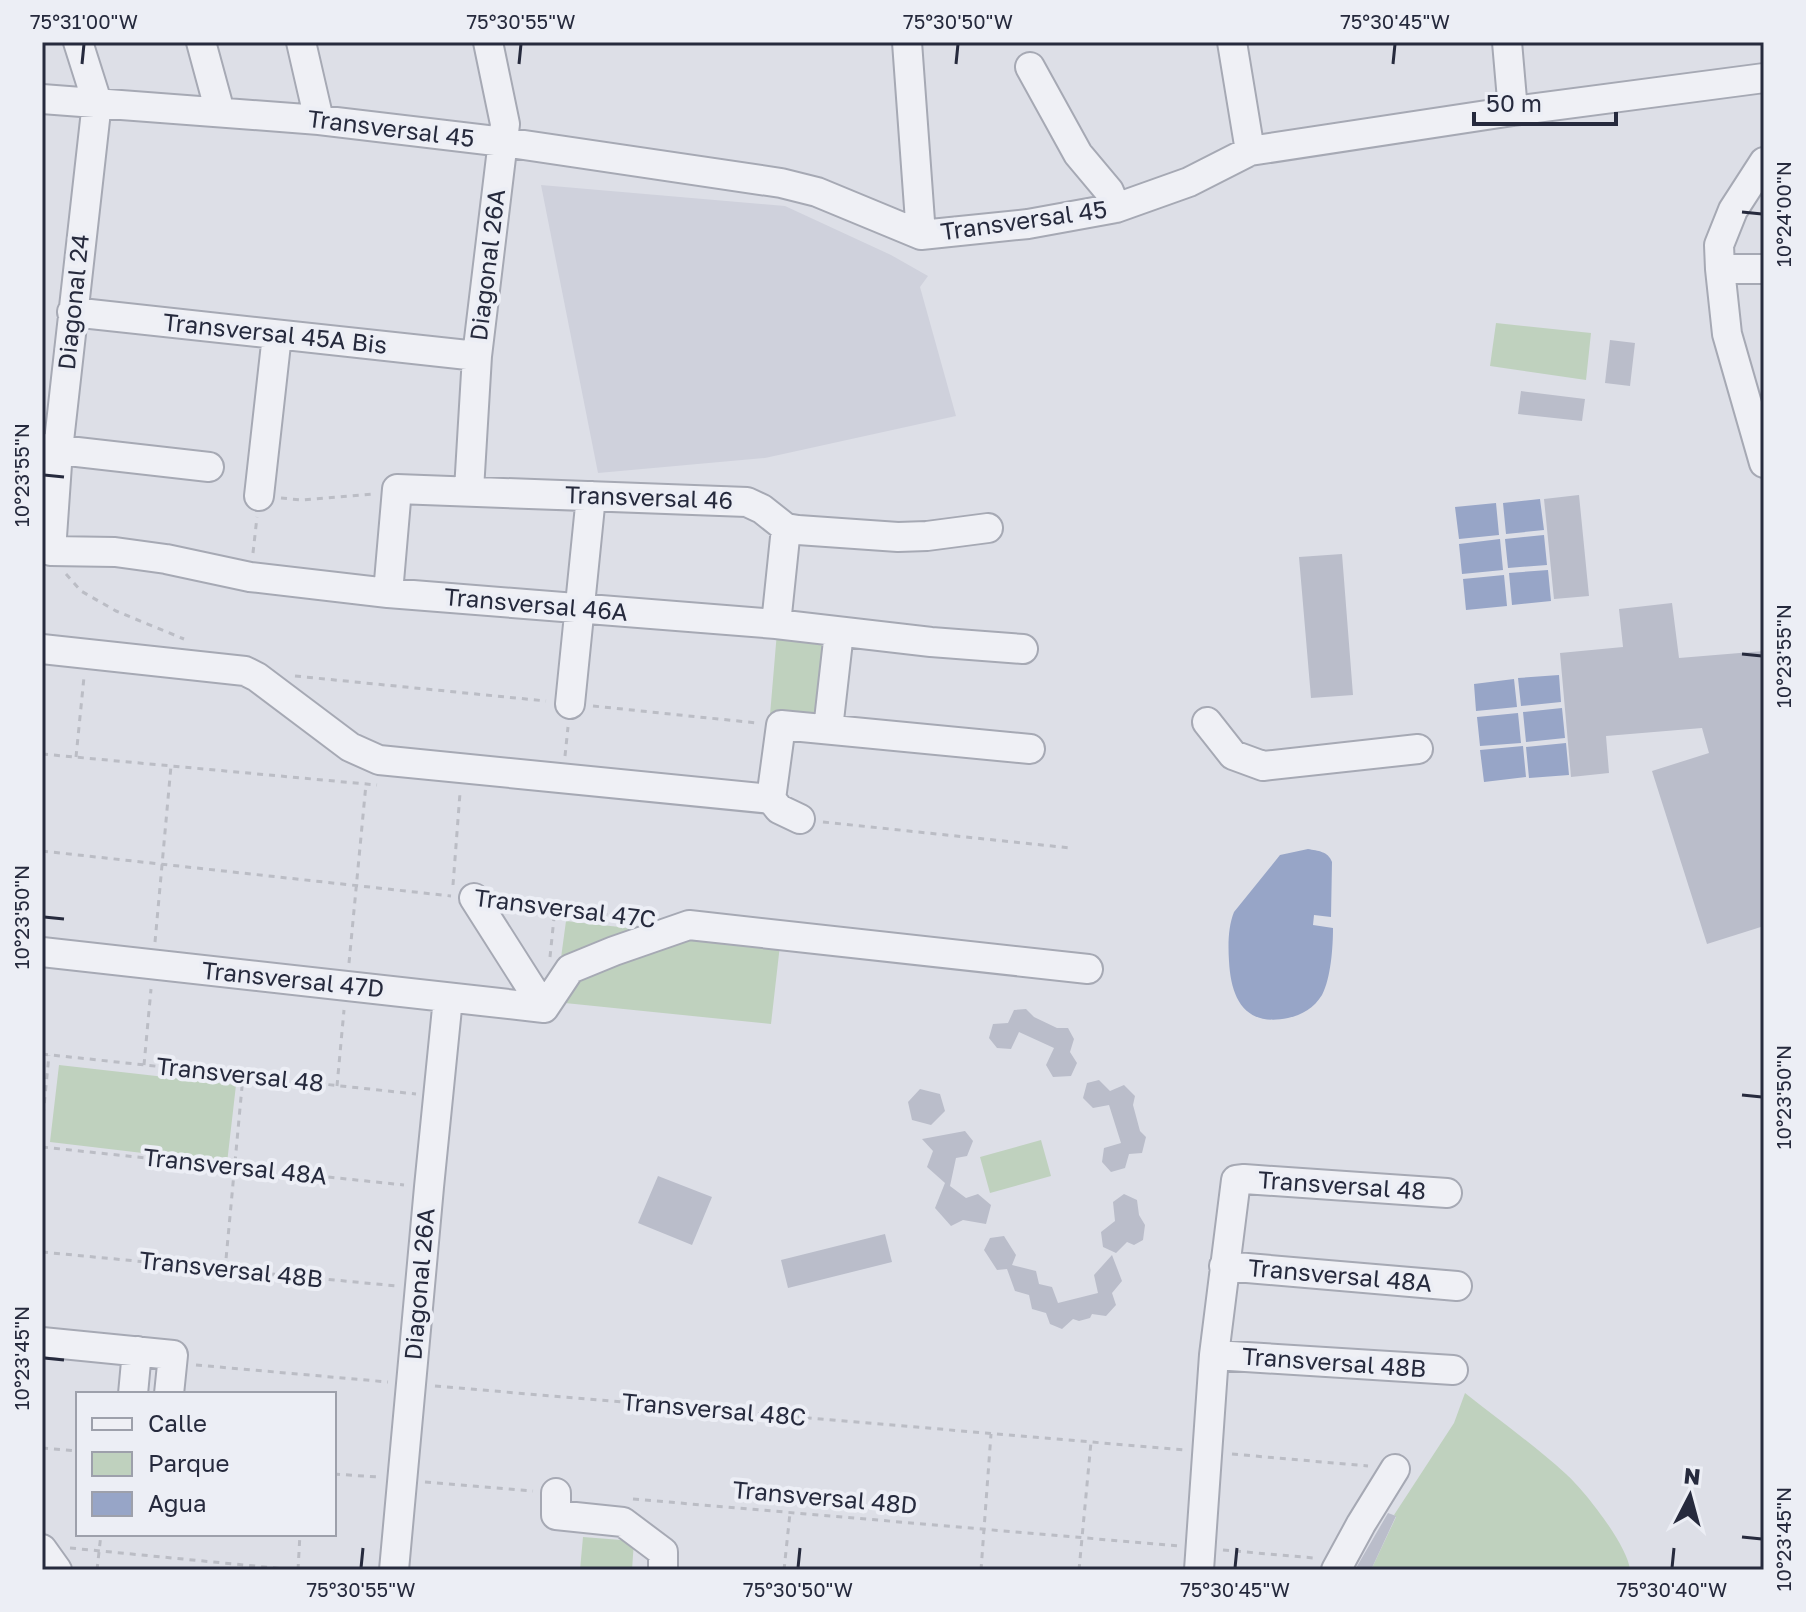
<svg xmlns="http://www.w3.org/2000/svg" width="1806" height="1612" viewBox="0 0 1806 1612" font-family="'Golos Text',sans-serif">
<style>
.built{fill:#cfd1dc}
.green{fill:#bfd1be}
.water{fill:#97a5c7}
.building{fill:#babdca}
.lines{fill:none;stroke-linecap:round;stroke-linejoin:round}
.minor-casing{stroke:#a6a9b4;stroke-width:32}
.path{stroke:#bbbdc5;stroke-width:3;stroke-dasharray:6 6;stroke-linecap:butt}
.minor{stroke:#eff0f5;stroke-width:28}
.ticks{fill:none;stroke:#262a3d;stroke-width:3}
.labels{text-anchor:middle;stroke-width:8;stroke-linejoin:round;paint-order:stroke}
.street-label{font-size:24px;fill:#262a3d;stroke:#eceef5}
.neatline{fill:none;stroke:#262a3d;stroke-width:3}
.ticks-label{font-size:20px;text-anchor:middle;fill:#262a3d}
</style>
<rect width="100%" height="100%" fill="#dddfe7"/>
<path class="built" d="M541,185L785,206L891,255L928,276L920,287L956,416L765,458L598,473Z"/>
<path class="green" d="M1496,323L1591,333L1586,380L1490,366Z
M777,632L823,635L816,719L770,715Z
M566,921L780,945L771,1024L555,1002Z
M59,1065L236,1085L227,1163L50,1142Z
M1041,1140L1051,1176L990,1193L980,1157Z
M1465,1393C1499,1420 1534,1445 1566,1474C1585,1491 1628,1546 1630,1570H1371L1396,1517L1394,1515L1454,1423Z
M583,1537L634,1541L632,1570H580Z"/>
<path class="water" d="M1540,499L1544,530L1506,534L1503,503Z
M1496,503L1499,535L1459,539L1455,507Z
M1544,535L1547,565L1508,568L1505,539Z
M1500,539L1503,570L1462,574L1459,544Z
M1548,570L1551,601L1512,605L1509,573Z
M1504,575L1507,606L1466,610L1463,579Z
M1559,675L1561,702L1521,706L1518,678Z
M1514,679L1517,707L1476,711L1474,684Z
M1562,708L1565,738L1526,742L1523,712Z
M1518,713L1521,743L1480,746L1477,717Z
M1566,743L1569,775L1529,778L1526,747Z
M1523,746L1526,777L1484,782L1480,750Z
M1308,849C1318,851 1328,851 1332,862L1331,917L1314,915L1313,925L1333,928C1333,947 1331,978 1322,995C1314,1008 1302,1015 1288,1018C1245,1027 1231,999 1229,961C1228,945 1228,927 1234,912L1280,855Z"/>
<path class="building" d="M1610,340L1635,343L1630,386L1605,383Z
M1521,391L1585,399L1582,421L1518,414Z
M1579,495L1589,596L1554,599L1544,499Z
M1342,554L1353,695L1311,698L1299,557Z
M1672,603L1679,658L1764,651V926L1707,944L1652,771L1709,753L1702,728L1606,736L1609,773L1571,777L1560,653L1623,647L1619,609Z
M1026,1009L1034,1017L1057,1028H1068L1074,1039L1070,1052L1077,1063L1071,1076L1053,1077L1046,1065L1054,1048L1019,1032L1011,1049L997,1048L989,1038L993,1024L1008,1023L1014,1010Z
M1099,1080L1110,1091L1124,1085L1135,1096L1133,1105L1140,1131L1146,1137L1142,1153L1129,1154L1125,1168L1111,1172L1102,1162L1104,1148L1121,1143L1109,1105L1093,1108L1083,1098L1087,1083Z
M920,1089L940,1094L945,1111L931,1125L912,1120L908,1102Z
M965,1131L973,1141L967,1156L956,1158L950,1186L966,1198L978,1194L991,1205L986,1224L963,1220L951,1226L935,1208L945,1183L927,1167L933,1151L922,1139Z
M658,1176L712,1197L692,1245L638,1223Z
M1124,1194L1137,1200L1139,1215L1145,1225L1143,1240L1134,1245L1127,1242L1116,1253L1103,1247L1101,1232L1115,1221L1113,1202Z
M885,1234L892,1262L788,1288L781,1260Z
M1004,1236L1016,1255L1012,1265L1036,1271L1039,1284L1052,1287L1058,1303L1098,1293L1094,1275L1112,1255L1122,1281L1112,1293L1116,1305L1106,1316L1092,1314L1090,1318L1079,1321L1073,1319L1062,1329L1050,1324L1046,1313L1032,1309L1029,1295L1015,1291L1007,1269L997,1270L984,1250L990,1238Z
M1388,1513L1396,1516L1371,1570L1356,1568Z"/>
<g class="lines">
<g class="minor-casing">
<path id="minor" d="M78,42L97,102L58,450L51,551L115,552L166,559L250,577L388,593L776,624L931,642L1023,649
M201,42L220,112
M301,42L319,120
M907,42L921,235
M1232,42L1250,151
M1507,42L1513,111
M1030,67L1078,154L1109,191L1116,208
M42,99L319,120L504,142L781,183L817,192L921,235L1028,224L1116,208L1189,182L1250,151L1513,111L1764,78
M1764,162L1733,210L1719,245L1720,269L1727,334L1764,463
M1720,269H1764
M72,312L477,356
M42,448L209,467
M469,490L477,356L505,124L488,42
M259,496L277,335
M388,593L397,489L747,502L762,509L786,528L798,530L898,537L927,536L988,528
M776,624L786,528
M42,649L245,671L257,677L350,747L379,760L771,799
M570,704L591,496
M1207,722L1233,755L1263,766L1418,749
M828,729L839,632
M800,819L779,809L771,799L781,725L1030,749
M474,898L544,1008
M42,952L544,1008
M544,1008L570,969L614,951L689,925L1088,969
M1224,1266L1457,1286
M42,1342L173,1355L169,1394
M1214,1355L1453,1370
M133,1394L137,1351
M556,1493V1515L623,1522L663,1552V1570
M42,1549L57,1570
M394,1570L429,1187L448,998
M1199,1570L1214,1355L1236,1180L1244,1179L1447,1193
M1336,1570L1361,1524L1395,1469"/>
</g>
<path class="path" d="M281,498L302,500L373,494
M253,553L257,517
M66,574L81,591L116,611L184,639
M295,676L546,701
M593,706L757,723
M42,754L377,785
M565,756L568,727
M76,757L84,677
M823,822L1071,848
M42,851L451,896
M453,885L460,793
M506,902L634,918
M155,942L171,766
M550,957L555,908
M349,963L366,784
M42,1054L416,1094
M144,1065L151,989
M337,1086L344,1010
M42,1127L49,1055
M42,1147L404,1185
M42,1252L397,1286
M225,1270L243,1076
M196,1365L388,1382
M435,1386L1185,1450
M42,1448L78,1451
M1232,1454L1368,1466
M334,1474L378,1477
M425,1482L533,1491
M633,1499L1179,1546
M70,1548L295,1570
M1223,1550L1314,1558
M97,1570L101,1534
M298,1570L300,1534
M784,1570L790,1513
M981,1570L991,1434
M1079,1570L1091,1442"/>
<use href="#minor" class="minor"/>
</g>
<path class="ticks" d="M82,64L84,44M519,64L521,44M956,64L958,44M1393,64L1395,44M1742,212L1762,214M44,475L64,477M1742,654L1762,656M44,917L64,919M1742,1095L1762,1097M44,1358L64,1360M1742,1537L1762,1539M361,1568L363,1548M798,1568L800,1548M1235,1568L1237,1548M1672,1568L1674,1548"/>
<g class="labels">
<g class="street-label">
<text transform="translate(391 129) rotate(7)" y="8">Transversal 45</text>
<text transform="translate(1024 221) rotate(-8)" y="8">Transversal 45</text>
<text transform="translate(488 265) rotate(-83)" y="8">Diagonal 26A</text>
<text transform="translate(74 302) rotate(-84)" y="8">Diagonal 24</text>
<text transform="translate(275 334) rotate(6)" y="8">Transversal 45A Bis</text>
<text transform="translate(649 498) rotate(2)" y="8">Transversal 46</text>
<text transform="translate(536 605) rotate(5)" y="8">Transversal 46A</text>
<text transform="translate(565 909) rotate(7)" y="8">Transversal 47C</text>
<text transform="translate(293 980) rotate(6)" y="8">Transversal 47D</text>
<text transform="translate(240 1075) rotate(6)" y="8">Transversal 48</text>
<text transform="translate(235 1167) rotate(6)" y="8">Transversal 48A</text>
<text transform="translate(1342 1186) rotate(4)" y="8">Transversal 48</text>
<text transform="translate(231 1270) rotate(6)" y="8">Transversal 48B</text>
<text transform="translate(1340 1276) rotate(5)" y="8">Transversal 48A</text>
<text transform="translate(420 1284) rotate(-85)" y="8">Diagonal 26A</text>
<text transform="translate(1334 1363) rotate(4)" y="8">Transversal 48B</text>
<text transform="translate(714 1410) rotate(5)" y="8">Transversal 48C</text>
<text transform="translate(825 1498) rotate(5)" y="8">Transversal 48D</text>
</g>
</g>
<rect width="1806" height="1612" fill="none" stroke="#eceef5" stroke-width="88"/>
<rect x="76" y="1392" width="260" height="144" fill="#eceef5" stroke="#9da0ab" stroke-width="2"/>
<rect x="92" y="1418" width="40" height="12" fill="#eff0f5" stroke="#9da0ab" stroke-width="2"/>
<text x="148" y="1432" font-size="24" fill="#262a3d">Calle</text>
<rect x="92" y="1452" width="40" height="24" fill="#bfd1be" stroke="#9da0ab" stroke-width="2"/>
<text x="148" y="1472" font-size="24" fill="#262a3d">Parque</text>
<rect x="92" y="1492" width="40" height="24" fill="#97a5c7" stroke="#9da0ab" stroke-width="2"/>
<text x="148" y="1512" font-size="24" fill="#262a3d">Agua</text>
<g transform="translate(1690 1496) rotate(6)" stroke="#eceef5" stroke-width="6" paint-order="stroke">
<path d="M0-6L14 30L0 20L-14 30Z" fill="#262a3d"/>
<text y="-12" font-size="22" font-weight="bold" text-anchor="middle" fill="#262a3d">N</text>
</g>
<path d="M1474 112v12h142v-12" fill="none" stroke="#262a3d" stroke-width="4"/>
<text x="1486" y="112" font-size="24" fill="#262a3d" stroke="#eceef5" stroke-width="6" paint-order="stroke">50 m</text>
<rect x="44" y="44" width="1718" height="1524" class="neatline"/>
<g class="ticks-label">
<text x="84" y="29">75°31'00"W</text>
<text x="521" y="29">75°30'55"W</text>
<text x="958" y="29">75°30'50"W</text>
<text x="1395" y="29">75°30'45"W</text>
<text transform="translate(1784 214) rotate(-90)" y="7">10°24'00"N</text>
<text transform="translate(22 475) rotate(-90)" y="7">10°23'55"N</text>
<text transform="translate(1784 656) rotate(-90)" y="7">10°23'55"N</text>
<text transform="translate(22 917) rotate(-90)" y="7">10°23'50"N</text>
<text transform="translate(1784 1097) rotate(-90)" y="7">10°23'50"N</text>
<text transform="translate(22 1358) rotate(-90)" y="7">10°23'45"N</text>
<text transform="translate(1784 1539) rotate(-90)" y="7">10°23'45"N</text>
<text x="361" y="1597">75°30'55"W</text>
<text x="798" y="1597">75°30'50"W</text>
<text x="1235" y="1597">75°30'45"W</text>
<text x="1672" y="1597">75°30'40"W</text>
</g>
</svg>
